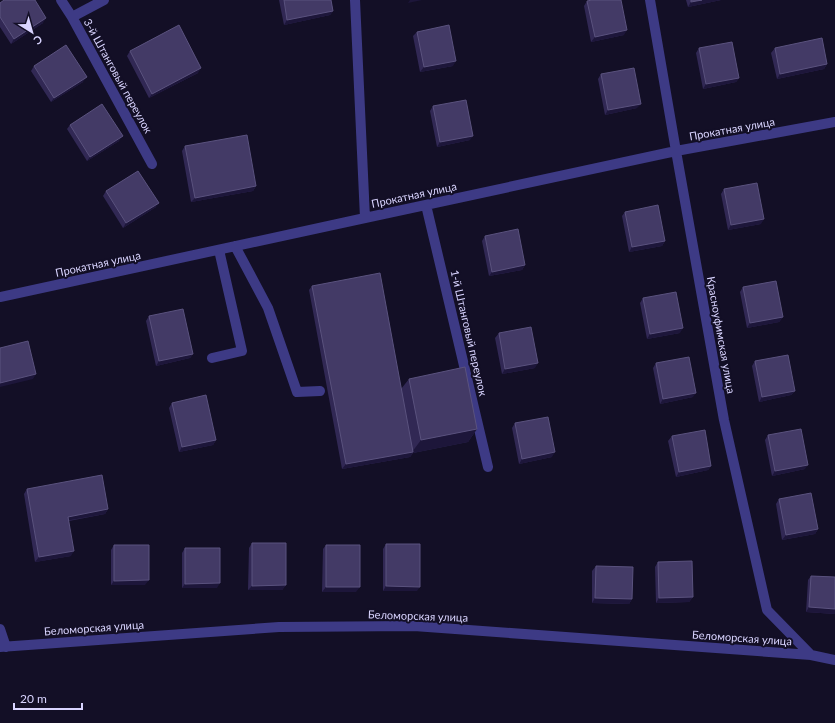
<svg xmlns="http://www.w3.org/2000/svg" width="835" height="723" viewBox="0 0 835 723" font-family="Lato,sans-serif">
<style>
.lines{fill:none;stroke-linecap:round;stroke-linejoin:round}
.minor{stroke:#3d3a85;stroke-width:10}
.wall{fill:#312854}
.shaded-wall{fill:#1d163a}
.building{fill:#433a66;stroke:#5a527e}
.labels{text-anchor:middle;stroke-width:4;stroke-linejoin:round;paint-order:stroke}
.street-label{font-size:11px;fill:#d9d4ff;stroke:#130f26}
</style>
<rect width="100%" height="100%" fill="#130f26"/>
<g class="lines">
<path class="minor" d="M61,0L72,17L152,164
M355,0L365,218
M650,0L676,151L724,420L767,610L811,655
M72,17L104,0
M426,205L488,467
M235,246L268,308L297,392L320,391
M0,297L365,218L676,151L835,122
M212,358L242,351L219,250
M0,629L6,647
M0,647L279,627L414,626L811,655L835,660"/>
</g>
<path class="wall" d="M279,0H331L333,11L330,15L284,25Z
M686,0H721L688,7Z
M587,1L624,35L591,42L584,6Z
M0,3L43,23L11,44L0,27Z
M417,32L453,66L420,72L413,36Z
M699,48L739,78L736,82L703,89L696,53Z
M775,48L827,64L824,69L777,79L771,53Z
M130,51L198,73L149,98L127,56Z
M34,66L83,82L51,102L31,71Z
M601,74L637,108L605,115L598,79Z
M433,106L470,140L437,147L430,111Z
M70,125L119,141L87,161L67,129Z
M185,146L256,186L253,191L191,202L182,151Z
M724,189L761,224L728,230L721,194Z
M106,191L156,207L123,228L103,196Z
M625,212L665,241L662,246L629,252L622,216Z
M485,236L525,265L522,270L489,276L482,241Z
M312,286L401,389L409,379L477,429L468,442L413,453L410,457L342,469L309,290Z
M743,287L783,317L779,322L747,328L740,292Z
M643,298L680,333L647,339L640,303Z
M149,316L193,354L190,358L156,366L146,321Z
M499,333L535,368L502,374L495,338Z
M755,361L795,391L791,395L759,402L752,366Z
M656,363L693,397L660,404L653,368Z
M172,403L216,440L213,445L179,452L169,408Z
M515,423L552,457L519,464L512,428Z
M768,435L805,469L772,476L765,440Z
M672,436L711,466L708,470L676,477L668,441Z
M27,489L108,509L105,514L69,521L71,556L35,562L24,494Z
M779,499L818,529L815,534L782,540L776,504Z
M252,543L286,585L282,590H248L249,548Z
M386,544L417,591H383V549Z
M114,545L145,585H111V550Z
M326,545L356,592H322L323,549Z
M185,548L217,588H182V553Z
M658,562L693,597L689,602L656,603L655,567Z
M596,566L632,599L629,604L592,603V571Z
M811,576L835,577V614L806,612L808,580Z"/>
<path class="shaded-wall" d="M410,0H422L408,3Z
M702,0H721L688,7L691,2Z
M333,11L330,15L284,25L287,20Z
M46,18L43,23L11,44L14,39Z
M627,30L624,35L591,42L595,37Z
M456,61L453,66L420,72L424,67Z
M827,64L824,69L777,79L780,74Z
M201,68L198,73L149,98L152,94Z
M87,77L83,82L51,102L54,98Z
M739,78L736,82L703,89L706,84Z
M641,104L637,108L605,115L608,110Z
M123,136L119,141L87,161L90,157Z
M473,136L470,140L437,147L440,142Z
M256,186L253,191L191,202L195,198Z
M159,203L156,207L123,228L126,223Z
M764,219L761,224L728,230L731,225Z
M665,241L662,246L629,252L632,247Z
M525,265L522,270L489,276L492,272Z
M783,317L779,322L747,328L750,323Z
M683,328L680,333L647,339L650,334Z
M193,354L190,358L156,366L159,361Z
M538,363L535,368L502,374L505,369Z
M36,374L33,379L0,387V383Z
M795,391L791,395L759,402L762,397Z
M696,393L693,397L660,404L663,399Z
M477,429L468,442L413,453L410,457L342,469L346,464L412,452L421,440Z
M216,440L213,445L179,452L182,447Z
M555,452L552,457L519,464L522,459Z
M808,465L805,469L772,476L775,471Z
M711,466L708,470L676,477L679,472Z
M108,509L105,514L65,521L68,517Z
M818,529L815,534L782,540L786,535Z
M74,551L71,556L35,562L39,557Z
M149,580L145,585H111L114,581Z
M220,583L217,588H182L185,584Z
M286,585L282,590H248L252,586Z
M386,586L420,587L417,591H383Z
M326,587H360L356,592H322Z
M693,597L689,602L656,603L659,598Z
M595,598L632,599L629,604L592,603Z
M809,607L835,609V614L806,612Z"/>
<path class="building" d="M4,0H35L46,18L14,39L0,17V3Z
M284,0H331L333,11L287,20Z
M592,0H621L627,30L595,37L587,1Z
M691,0H702L691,2Z
M179,25L201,68L152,94L130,51Z
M449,25L456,61L424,67L417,32Z
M822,38L827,64L780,74L775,48Z
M732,42L739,78L706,84L699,48Z
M66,45L87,77L54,98L34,66Z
M634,68L641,104L608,110L601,74Z
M466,100L473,136L440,142L433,106Z
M102,104L123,136L90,157L70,125Z
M247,135L256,186L195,198L185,146Z
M138,171L159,203L126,223L106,191Z
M757,183L764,219L731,225L724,189Z
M658,205L665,241L632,247L625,212Z
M518,229L525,265L492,272L485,236Z
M380,273L413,452L346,464L312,286Z
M776,281L783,317L750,323L743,287Z
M676,292L683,328L650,334L643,298Z
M183,309L193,354L159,361L149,316Z
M531,327L538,363L505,369L499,333Z
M28,341L36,374L0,383V348Z
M788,355L795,391L762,397L755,361Z
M689,357L696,393L663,399L656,363Z
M465,367L477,429L421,440L409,379Z
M206,395L216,440L182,447L172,403Z
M548,417L555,452L522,459L515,423Z
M801,429L808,465L775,471L768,435Z
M705,430L711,466L679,472L672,436Z
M102,475L108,509L68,517L74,551L39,557L27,489Z
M811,493L818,529L786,535L779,499Z
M252,543H286V585L252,586Z
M386,544H420V587L386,586Z
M114,545H149V580L114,581Z
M326,545H360V587H326Z
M185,548H220V583L185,584Z
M692,561L693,597L659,598L658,562Z
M596,566L633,567L632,599L595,598Z
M811,576L835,577V609L809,607Z"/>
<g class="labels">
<g class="street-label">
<text transform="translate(118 76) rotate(61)" y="4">3-й Штанговый переулок</text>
<text transform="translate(732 129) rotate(-10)" y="4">Прокатная улица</text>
<text transform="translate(414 195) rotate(-12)" y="4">Прокатная улица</text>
<text transform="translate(98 264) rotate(-12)" y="4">Прокатная улица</text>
<text transform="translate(469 333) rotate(77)" y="4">1-й Штанговый переулок</text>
<text transform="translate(721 335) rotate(80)" y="4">Красноуфимская улица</text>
<text transform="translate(418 616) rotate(2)" y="4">Беломорская улица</text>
<text transform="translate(94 628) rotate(-4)" y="4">Беломорская улица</text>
<text transform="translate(742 638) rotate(4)" y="4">Беломорская улица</text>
</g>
</g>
<g transform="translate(32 32) rotate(143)" stroke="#130f26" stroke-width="3" paint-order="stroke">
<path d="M0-3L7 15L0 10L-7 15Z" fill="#d9d4ff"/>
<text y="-6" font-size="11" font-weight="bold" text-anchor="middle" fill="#d9d4ff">С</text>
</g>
<path d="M14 703v6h68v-6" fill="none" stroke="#d9d4ff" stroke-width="2"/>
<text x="20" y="703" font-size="12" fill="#d9d4ff" stroke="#130f26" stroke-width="3" paint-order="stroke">20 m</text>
</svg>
